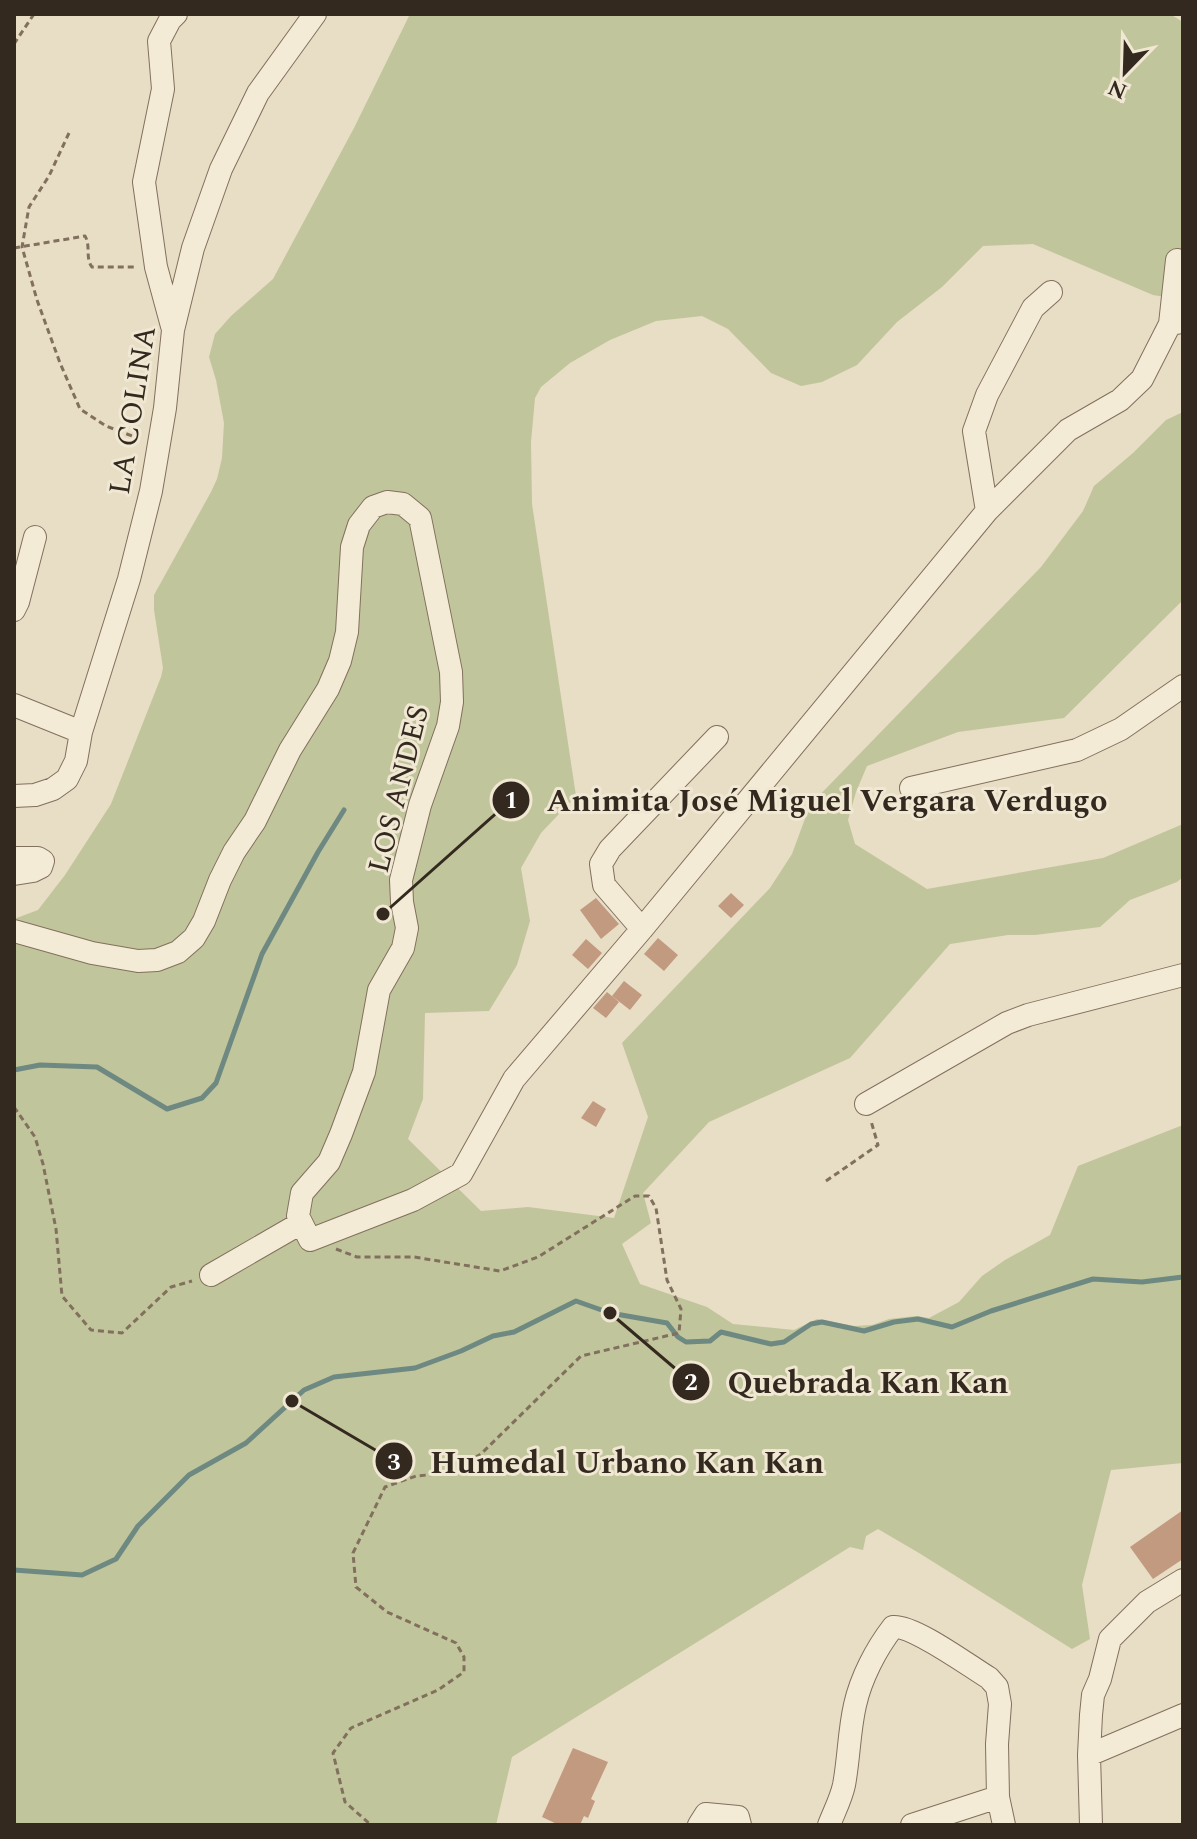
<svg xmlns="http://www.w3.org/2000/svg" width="1197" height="1839" viewBox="0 0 1197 1839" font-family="Spectral,serif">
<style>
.green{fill:#c1c59b}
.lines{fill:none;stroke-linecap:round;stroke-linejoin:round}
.stream{stroke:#6e8982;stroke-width:5}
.building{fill:#c29a80}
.minor-casing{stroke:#81705d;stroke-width:24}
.path{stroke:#81705d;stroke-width:3;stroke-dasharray:6 4;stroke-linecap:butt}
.minor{stroke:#f4ebd7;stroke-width:22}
.labels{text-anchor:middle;stroke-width:6;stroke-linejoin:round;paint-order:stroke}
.street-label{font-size:30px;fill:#33291f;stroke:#f1e8d4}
.leader{fill:none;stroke:#33291f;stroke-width:3}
.callout-dot{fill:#33291f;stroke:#f1e8d4;stroke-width:3}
.mark-label{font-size:24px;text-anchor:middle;font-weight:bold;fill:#fff}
.callout-label{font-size:32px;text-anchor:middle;font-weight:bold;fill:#33291f;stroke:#f1e8d4;stroke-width:6;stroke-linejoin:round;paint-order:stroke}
</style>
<rect width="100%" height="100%" fill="#e8ddc5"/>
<path class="green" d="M410,14H1170L1183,22V300L1153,295L1033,244L983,246L942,287L897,322L857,365L822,382L801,386L771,373L728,329L702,316L656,321L610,340L570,363L541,387L535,398L531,442L532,504L576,796L541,833L521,868L530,921L517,965L489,1011L425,1013L423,1099L408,1139L481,1211L528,1207L614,1218L648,1117L622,1043L770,888L792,854L810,805L1041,567L1083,511L1094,486L1133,453L1166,420L1183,412V600L1064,718L958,732L867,766L856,792L848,820L855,844L927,889L1103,858L1183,824V877L1177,882L1130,900L1100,927L1035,935H1008L950,944L850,1058L709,1122L643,1193L651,1223L622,1244L640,1284L707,1307L733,1324L794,1330L817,1319L854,1326L872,1325L889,1319L916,1316L929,1318L959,1302L982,1276L1005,1260L1050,1235L1078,1166L1183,1125V1463L1111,1470L1082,1585L1090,1639L1072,1649L919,1553L878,1529L866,1536L863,1550L850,1547L512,1757L496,1825H14V919L38,910L65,875L111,804L161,677L163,668L154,610V595L211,492L217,479L222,458L224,423L216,380L209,357L215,334L231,316L273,279L354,128Z"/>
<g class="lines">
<path class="stream" d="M14,1070L40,1065L97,1067L167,1109L202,1098L216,1083L262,954L318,852L344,810
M14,1570L82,1575L116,1559L138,1526L189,1475L246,1443L304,1390L334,1377L415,1368L461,1351L493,1336L514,1332L576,1301L610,1313L667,1323L678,1337L686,1342L710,1341L721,1332L771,1344L784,1342L811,1324L822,1322L864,1331L894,1322L918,1319L952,1327L991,1311L1093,1279L1142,1282L1183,1277"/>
</g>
<path class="building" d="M731,893L744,905L731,918L718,906Z
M596,898L619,924L601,939L580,910Z
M658,938L678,955L664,971L644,954Z
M586,939L602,953L588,969L572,955Z
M624,981L642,995L630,1010L612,996Z
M607,992L619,1002L606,1018L593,1008Z
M593,1101L606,1109L596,1127L581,1118Z
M1183,1510V1559L1153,1579L1130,1547Z
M573,1748L608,1762L591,1799L595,1801L588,1818L584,1816L580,1825H559L542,1817Z"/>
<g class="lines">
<g class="minor-casing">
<path id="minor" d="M1170,324L1177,260
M172,326L156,267L144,182L163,89L159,41L170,20L176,14
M987,511L974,431L987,395L1033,308L1051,292
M14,610L18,602L35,537
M14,705L81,732
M911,788L1077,750L1121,729L1183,686
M14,796L35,795L53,789L67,779L76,761L81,732L129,579L151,491L165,408L173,330L193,248L221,169L258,93L315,14
M14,858H38L43,861L41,867L33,871L14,874
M642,929L604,885L601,864L610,849L717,737
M14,931L92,953L138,961L157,960L178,952L194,938L204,921L220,880L234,852L255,821L290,750L328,689L340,661L347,632L352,547L359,525L373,507L387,502L403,504L420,518L451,672L452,702L448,726L420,805L401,880L402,902L407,928L403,948L379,990L364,1072L341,1134L329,1162L302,1193L298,1216L310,1240L413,1200L461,1174L514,1079L642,929L987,511L1068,430L1120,400L1142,379L1170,324L1183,322
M866,1104L1007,1023L1028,1015L1183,975
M211,1275L301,1223
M1089,1755L1183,1715
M998,1797L1004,1825
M699,1825L706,1814L738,1817L740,1825
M829,1825C834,1812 841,1799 844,1785C849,1758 849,1731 855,1705C861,1678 876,1649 893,1627C914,1625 969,1666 989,1678L997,1687L1000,1704L997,1744L998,1797L912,1825
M1091,1825L1089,1755L1091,1715L1093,1695L1100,1679L1110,1639L1147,1602L1183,1580"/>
</g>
<path class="path" d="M14,44L34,14
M69,133L49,176L29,207L22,247L37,300L60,363L80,409L106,426L140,439
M14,248L85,236C91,246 85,258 92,267H136
M14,1107L35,1137L43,1164L56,1229L62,1296L91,1330L122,1333L171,1287L192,1281
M826,1181L878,1145L871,1121
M336,1249L357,1257H414L500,1271L538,1257L635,1196H649L656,1208L667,1280L681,1309L679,1333L581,1356L481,1454L449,1473L416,1476L385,1487L353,1553L356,1587L387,1612L456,1643L464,1657V1672L438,1690L351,1728L333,1753L345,1802L371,1825"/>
<use href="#minor" class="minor"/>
</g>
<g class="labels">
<g class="street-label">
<text transform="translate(132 410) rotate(-81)" y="10">LA COLINA</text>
<text transform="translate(398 789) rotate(-76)" y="10">LOS ANDES</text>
</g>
</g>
<path class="leader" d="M383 914L511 800M610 1313L691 1382M292 1401L394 1461"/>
<g class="callout-dot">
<circle cx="383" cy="914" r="8"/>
<circle cx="610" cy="1313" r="8"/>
<circle cx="292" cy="1401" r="8"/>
<circle cx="511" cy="800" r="20"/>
<circle cx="691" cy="1382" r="20"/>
<circle cx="394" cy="1461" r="20"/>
</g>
<g class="mark-label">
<text x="511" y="808">1</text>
<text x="691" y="1390">2</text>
<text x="394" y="1470">3</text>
</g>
<g class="callout-label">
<text x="827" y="811">Animita José Miguel Vergara Verdugo</text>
<text x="868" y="1393">Quebrada Kan Kan</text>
<text x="627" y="1473">Humedal Urbano Kan Kan</text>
</g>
<rect width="1197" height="1839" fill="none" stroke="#33291f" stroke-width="32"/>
<g transform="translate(1125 72) rotate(203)" stroke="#f1e8d4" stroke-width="6" paint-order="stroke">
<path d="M0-6L14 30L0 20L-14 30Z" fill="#33291f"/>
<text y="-12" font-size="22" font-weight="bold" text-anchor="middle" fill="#33291f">N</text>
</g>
</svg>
